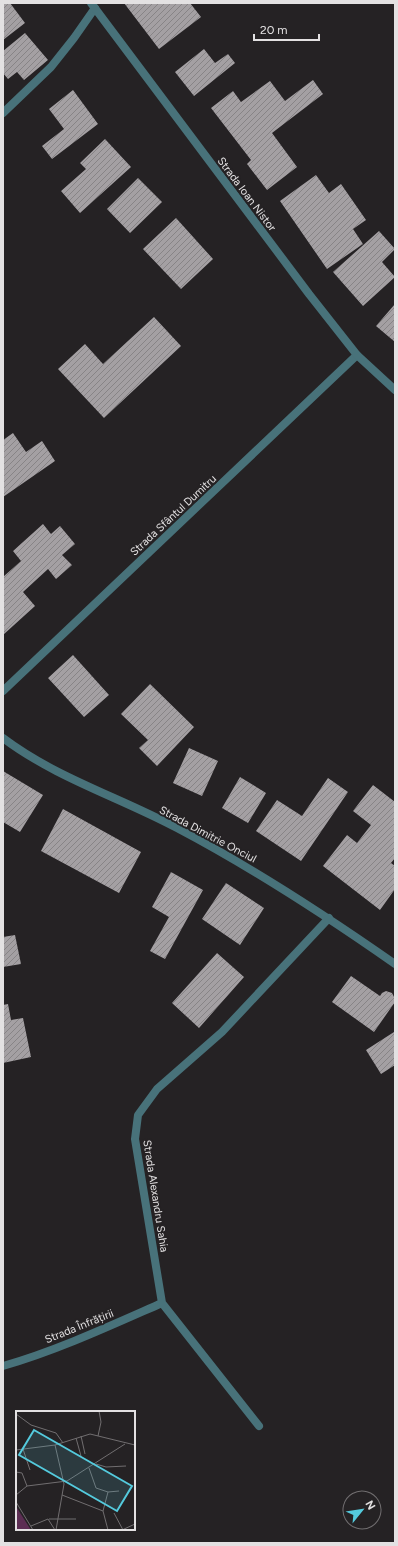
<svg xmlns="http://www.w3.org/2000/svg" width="398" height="1546" viewBox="0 0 398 1546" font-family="Figtree,sans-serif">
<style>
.building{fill:url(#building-hatch)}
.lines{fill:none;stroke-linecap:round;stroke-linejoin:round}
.minor{stroke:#48727a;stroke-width:8}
.tertiary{stroke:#48727a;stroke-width:8}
.labels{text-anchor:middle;stroke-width:4;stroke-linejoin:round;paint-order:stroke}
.street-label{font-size:11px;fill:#e3e1e2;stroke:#252224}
.inset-road{fill:none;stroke:#716e70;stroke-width:1}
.view{fill:#54cadd;fill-opacity:0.15;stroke:#54cadd;stroke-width:2}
.inset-edge{fill:none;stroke:#e3e1e2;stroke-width:2}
</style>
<defs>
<pattern id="building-hatch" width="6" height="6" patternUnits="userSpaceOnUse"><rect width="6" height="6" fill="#a4a0a3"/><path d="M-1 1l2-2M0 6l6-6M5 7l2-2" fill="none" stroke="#878486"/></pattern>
</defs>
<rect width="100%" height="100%" fill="#252224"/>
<path class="building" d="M3,3H10L25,23L3,40Z
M124,3H190L201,17L159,49Z
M25,33L48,60L24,80L17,72L8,79L3,73V51Z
M204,49L215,63L228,54L235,63L194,96L175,72Z
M313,80L323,94L272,133L297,167L267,190L247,164L251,160L211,108L233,91L241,102L270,81L285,101Z
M73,90L98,124L52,159L42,146L64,129L49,109Z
M105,139L131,167L80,213L61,191L86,169L80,163Z
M316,175L329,193L341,184L366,220L353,229L363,244L327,269L280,201Z
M138,178L162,202L130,233L107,209Z
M176,218L213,259L181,289L143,249Z
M379,231L395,249L382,262L395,277L363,306L333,272Z
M395,304V342L376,326Z
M154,317L181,346L104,418L58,369L85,344L103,364Z
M13,433L26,452L42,441L55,461L3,497V440Z
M43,524L51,534L60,526L75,544L62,555L72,565L56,579L48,569L23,592L35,606L3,635V577L21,561L13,551Z
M73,655L109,695L84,717L48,678Z
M150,684L194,727L157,766L139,748L148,740L121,714Z
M189,748L218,761L202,796L173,783Z
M3,771L43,795L20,832L3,822Z
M240,777L266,793L248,823L222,808Z
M328,778L348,792L301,861L256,831L277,800L302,816Z
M373,785L395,802V858L391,863L395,866V889L380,910L323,866L347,835L357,843L371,825L353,811Z
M63,809L141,852L119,893L41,851Z
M171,872L203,890L165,959L150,951L169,917L152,907Z
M226,883L264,908L240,945L202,919Z
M15,935L21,964L3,967V937Z
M217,953L244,977L199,1028L172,1003Z
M351,976L380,996L382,993L386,991L392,993L394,997L395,1002L374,1032L332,1002Z
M8,1004L11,1020L23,1018L31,1057L3,1063V1005Z
M394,1032L395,1065L381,1074L366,1050Z"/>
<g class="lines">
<path class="minor" d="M3,113L51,67L74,38L95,8
M3,691L357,355
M3,738C56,778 119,797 177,828C253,868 325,915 395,964
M3,1366C56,1351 112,1325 162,1303
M259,1426L162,1303L135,1139L138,1115L157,1089L222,1032L329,918"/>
<path class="tertiary" d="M91,3L309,294L357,355L395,390"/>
</g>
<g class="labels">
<g class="street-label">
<text transform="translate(247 194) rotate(53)" y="4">Strada Ioan Nistor</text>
<text transform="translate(173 515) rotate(-43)" y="4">Strada Sfântul Dumitru</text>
<text transform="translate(208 834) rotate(28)" y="4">Strada Dimitrie Onciul</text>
<text transform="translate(156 1196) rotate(81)" y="4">Strada Alexandru Sahia</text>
<text transform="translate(79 1326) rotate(-22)" y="4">Strada Înfrățirii</text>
</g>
</g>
<g transform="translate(16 1411)">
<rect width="119" height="119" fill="#252224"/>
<path d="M0,94L1,97L15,119H0Z" fill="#5c2e53"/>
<path class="inset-road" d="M0,3L15,14L40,22L47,32M65,25L69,43M82,25L85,11L83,0M60,27L65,45M39,34L48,73L40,119M7,38L14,59M0,39L39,34L74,23L119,34M80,53L90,56L110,55M73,57L80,77L92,81L103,80M0,61L6,62L11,75M0,84L11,75L51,70L109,33M46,84L87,100L92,119M0,91L17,119M87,100L92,81M98,102L107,119M33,108H60M15,115L32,108L39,119M106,119L119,113"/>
<path class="view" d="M18,19L116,75L101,100L3,44Z"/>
<rect width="119" height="119" class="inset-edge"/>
</g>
<rect width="398" height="1546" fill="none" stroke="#e3e1e2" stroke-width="8"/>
<g transform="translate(362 1510) rotate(60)"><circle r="19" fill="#252224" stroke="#716e70"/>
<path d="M0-3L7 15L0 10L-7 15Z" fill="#54cadd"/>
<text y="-6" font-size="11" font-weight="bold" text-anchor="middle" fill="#e3e1e2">N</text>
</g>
<path d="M254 34v6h65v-6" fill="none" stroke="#e3e1e2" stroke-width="2"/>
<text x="260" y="34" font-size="12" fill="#e3e1e2" stroke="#252224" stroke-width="3" paint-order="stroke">20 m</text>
</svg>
